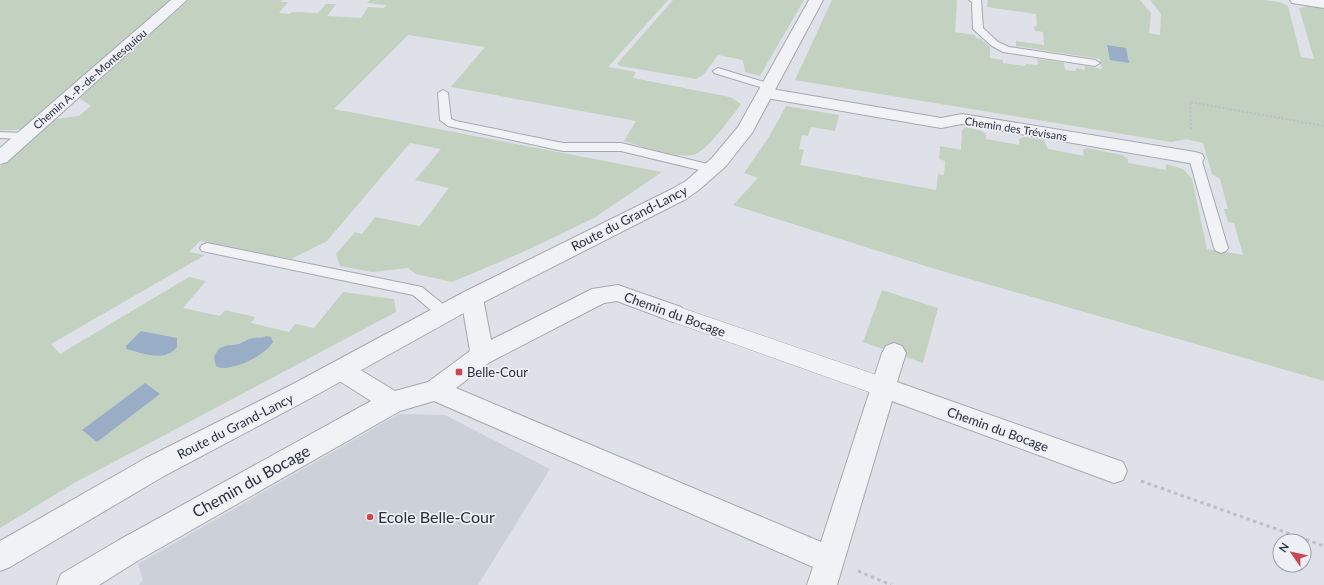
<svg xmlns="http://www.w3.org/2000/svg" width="1324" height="585" viewBox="0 0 1324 585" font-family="Lato,sans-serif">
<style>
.built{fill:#ccd0d9}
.green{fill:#c3d1c0}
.water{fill:#9aadc6}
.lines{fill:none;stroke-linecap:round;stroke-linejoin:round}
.service-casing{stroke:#a4a8b1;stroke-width:2}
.pedestrian-casing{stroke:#a4a8b1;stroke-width:1}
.minor-casing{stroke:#a4a8b1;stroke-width:2}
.tertiary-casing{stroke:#a4a8b1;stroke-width:2}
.path-far1{stroke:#bdbfc6;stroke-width:2;stroke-dasharray:2 2;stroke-linecap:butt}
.path{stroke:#bdbfc6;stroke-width:3;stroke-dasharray:3.5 3.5;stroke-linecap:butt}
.service{fill:#f1f2f6;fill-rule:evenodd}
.pedestrian{fill:#f1f2f6;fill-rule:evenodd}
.minor{fill:#f1f2f6;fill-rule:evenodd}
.tertiary{fill:#f1f2f6;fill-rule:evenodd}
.poi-dot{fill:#c84752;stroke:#eef0f5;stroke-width:1.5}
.labels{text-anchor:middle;stroke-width:3.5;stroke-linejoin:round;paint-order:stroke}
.far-street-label{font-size:11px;fill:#282e3d;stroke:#eef0f5}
.street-label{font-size:13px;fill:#282e3d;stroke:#eef0f5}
.poi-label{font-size:13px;fill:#282e3d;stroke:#eef0f5;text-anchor:start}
.near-street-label{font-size:16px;fill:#282e3d;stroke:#eef0f5}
.near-poi-label{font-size:16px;fill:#282e3d;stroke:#eef0f5;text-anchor:start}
</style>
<rect width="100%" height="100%" fill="#dee1e7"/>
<path class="built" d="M399,414L445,415L550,469L478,585H139L143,580L138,564Z"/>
<path class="green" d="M0,0H173L29,127L16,130H0Z
M189,0H282L281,2H288L279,13L290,14L292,12L318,13L326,4H336L327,16L361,18L368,7L384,8L386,5L367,3L370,0H668L608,67L636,72L633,78L730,97L741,104C732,116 709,148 696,154C681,160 640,146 624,141L636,121L451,87L485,47L408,35L334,109L662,172L594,218L523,252L452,282L416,274L408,268L372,272L340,266L336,254L355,232L362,234L375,217L420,226L449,188L415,180L441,149L410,143L327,241L291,259L200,241L189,252L205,255L51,344L60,354L189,277L206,281L183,308L220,316L225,310L255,317L251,323L289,332L295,324L314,328L343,292L394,299L396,312L76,482L0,528V167L55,119L79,116L91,106L78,97Z
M673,0H804L760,76L745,72L743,60L718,55L704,74L696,79L620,66L617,64Z
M832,0H956L957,1L955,32L975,35L976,38L981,39L990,47V58L1003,60V63L1025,66L1026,64L1038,65L1037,59L1064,63L1065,70L1076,71V68L1085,70V66L1102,69L1100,59L1016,46V41L1044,45L1043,32L1035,31L1034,26H1037L1036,14L987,7L988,0H1140L1151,13L1149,33L1160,35L1161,14L1150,0H1263L1280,2L1288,6L1301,57L1314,59L1299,8L1307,6L1324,8V381L935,269L733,205L758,178L744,173L769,137L786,106L839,115L835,131L811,127L808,136L802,135L799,149L804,150L800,165L936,190L938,174L944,175L945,161L939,159L940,146L961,150L962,130L965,127L982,131L986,134V139L1019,145V139L1024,137L1044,140L1048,149L1084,156L1083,150L1087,148L1122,155L1128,159V163L1166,170V164L1183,169L1192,179L1207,249L1243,255L1234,223L1228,222L1224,209H1228L1220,179L1212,174L1203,143L1186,139L1171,142L795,80Z
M882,290L938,308L923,363L863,342Z"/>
<path class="water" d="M1107,45L1126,48L1129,63L1110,60Z
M141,331L177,338V347C164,363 143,353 126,349V346Z
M266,336L271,337L273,342C266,355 229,374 216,366L214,358C220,342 227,347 239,344C244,342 249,338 254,338C259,337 261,339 266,336Z
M145,383L160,394L97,442L82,430Z"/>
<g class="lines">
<g class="service-casing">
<path id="service" d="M969,0H981L983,28L998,42L1009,47L1095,60L1100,63L1095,66L1003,52L992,46L973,29L972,2Z
M718,68L774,85L775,87L770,90L714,73L713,71Z
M443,90L448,93L451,119L456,121L563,143H621L712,165L716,166L718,169L716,172L712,173L621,151H563L448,126L440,120L438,93Z
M0,132L25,133L29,134L31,136L29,138L25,139L0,138Z
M1195,154L1199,155L1201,158L1228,248L1226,251L1221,253L1216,251L1214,248L1189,158L1191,155Z
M207,243L417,286L422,287L449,309L451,313L449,317L444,319L439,317L413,295L202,251L200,248L202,245Z"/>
</g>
<g class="pedestrian-casing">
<path id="pedestrian" d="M673,305L891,380L895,387L891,394L883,397L665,319L662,313L665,307Z"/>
</g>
<g class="minor-casing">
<path id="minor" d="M171,0H187L7,162L0,164V148Z
M1290,0H1324V8L1292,3Z
M766,88L941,118L962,114L1195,152L1202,154L1204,158L1202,162L1195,164L962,124L941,128L760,97L758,93L760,89Z
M618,285L681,307L684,313L681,319L673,322L617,301L604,303L490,362L456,388L821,542L882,353L886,346L894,343L902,346L906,353L897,382L1123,462L1127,471L1123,480L1114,483L892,401L837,585H807L813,567L434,401L400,411L139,560L99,585H57L61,574L119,540L371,401L333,377L329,370L333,363L341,360L349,363L395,391L428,382L470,351L461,298L464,292L472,290L480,292L483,298L491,340L592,289Z"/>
</g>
<g class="tertiary-casing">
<path id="tertiary" d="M809,0H823L752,133L726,166L700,189L686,199L480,304L311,398L164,476L10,567L0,571V541L146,458L293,384L464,292L672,189L686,181L712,158L738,127Z"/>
</g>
<path class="path-far1" d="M1191,129L1190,102L1324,126"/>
<path class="path" d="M1141,481L1324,546
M858,571L891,585"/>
<use href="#service" class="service"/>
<use href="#pedestrian" class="pedestrian"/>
<use href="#minor" class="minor"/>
<use href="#tertiary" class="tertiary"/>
</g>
<g class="poi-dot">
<rect x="455" y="368" width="8" height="8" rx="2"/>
<circle cx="370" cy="517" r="4"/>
</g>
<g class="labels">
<g class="far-street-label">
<text transform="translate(90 79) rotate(-41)" y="4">Chemin A.-P.-de-Montesquiou</text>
<text transform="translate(1016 129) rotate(9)" y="4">Chemin des Trévisans</text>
</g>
<g class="street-label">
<text transform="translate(629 218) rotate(-27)" y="5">Route du Grand-Lancy</text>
<text transform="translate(675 314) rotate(20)" y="5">Chemin du Bocage</text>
<text transform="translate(235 426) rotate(-27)" y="5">Route du Grand-Lancy</text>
<text transform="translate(998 429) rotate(20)" y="5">Chemin du Bocage</text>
</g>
<g class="poi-label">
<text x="467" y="377">Belle-Cour</text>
</g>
<g class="near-street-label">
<text transform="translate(251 481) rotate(-29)" y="6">Chemin du Bocage</text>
</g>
<g class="near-poi-label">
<text x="378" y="523">Ecole Belle-Cour</text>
</g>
</g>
<g transform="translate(1292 553) rotate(304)"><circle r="19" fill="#eef0f5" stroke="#9fa2ab"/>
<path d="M0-3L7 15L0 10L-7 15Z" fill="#c84752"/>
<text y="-6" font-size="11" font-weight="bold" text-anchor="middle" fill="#282e3d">N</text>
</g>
</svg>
